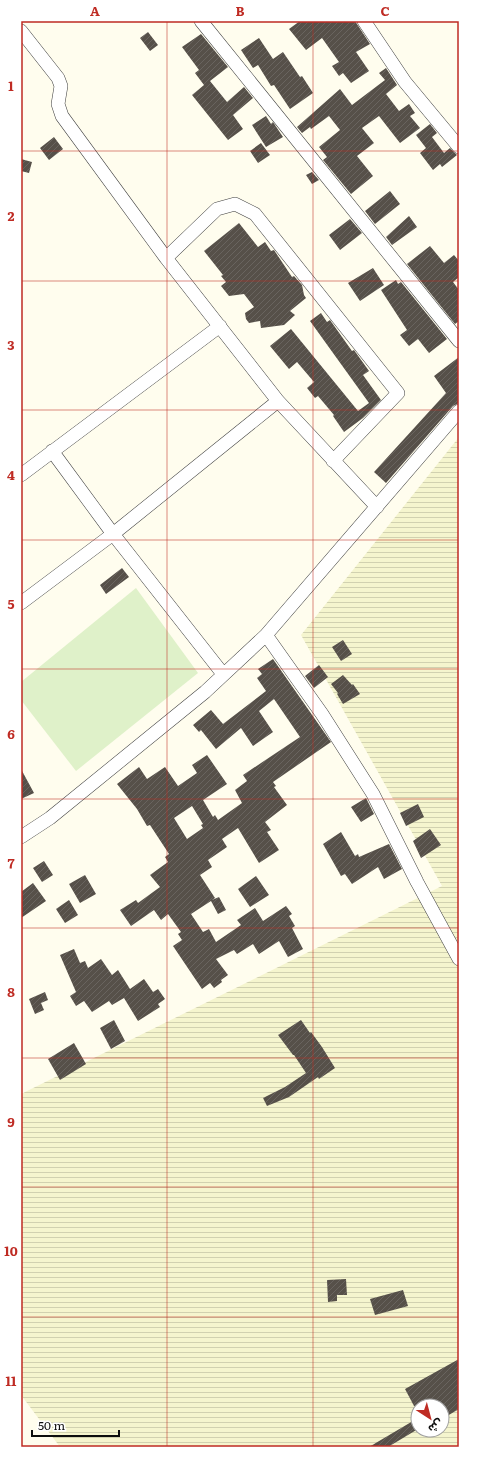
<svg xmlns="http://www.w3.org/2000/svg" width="480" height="1468" viewBox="0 0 480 1468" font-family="Literata,'Noto Sans Arabic',serif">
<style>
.farmland{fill:url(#farmland-rules);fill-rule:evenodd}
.pitch{fill:#dff1c9}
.building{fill:url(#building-hatch);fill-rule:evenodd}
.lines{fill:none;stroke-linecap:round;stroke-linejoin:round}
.street-casing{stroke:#404040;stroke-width:14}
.street{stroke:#fff;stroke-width:13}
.grid{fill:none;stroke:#bf2b23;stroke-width:1;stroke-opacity:0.55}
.neatline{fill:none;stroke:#bf2b23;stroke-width:1.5}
.grid-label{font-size:13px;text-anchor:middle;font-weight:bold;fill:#bf2b23}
</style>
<defs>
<pattern id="farmland-rules" width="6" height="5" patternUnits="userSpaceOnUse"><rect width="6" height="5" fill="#f5f5ce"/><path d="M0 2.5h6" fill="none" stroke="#d1d1b0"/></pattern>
<pattern id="building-hatch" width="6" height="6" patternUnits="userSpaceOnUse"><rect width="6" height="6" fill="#565049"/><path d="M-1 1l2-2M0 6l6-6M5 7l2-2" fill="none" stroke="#69645f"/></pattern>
</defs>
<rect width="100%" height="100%" fill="#fffdee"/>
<path class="farmland" d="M459,437V1447H60L21,1395V1094L442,886L301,635ZM418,1406H442V1430H418Z"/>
<path class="pitch" d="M136,588L198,673L76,771L21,700V682Z"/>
<path class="building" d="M300,21H355L370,44L356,52L369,71L351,83L343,73L339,76L332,66L339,62L322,38L306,50L289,29Z
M148,32L158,45L150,51L140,38Z
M201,34L228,67L210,81L227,102L244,87L253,98L233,115L243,129L228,140L192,95L204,85L195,73L199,70L182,47Z
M259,38L273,59L283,52L300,77L302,76L313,93L290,109L274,85L271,86L258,65L253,68L241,50Z
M386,68L397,85L386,94L399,111L409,104L415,113L410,116L420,128L400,143L379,116L362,128L374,143L357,156L373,176L351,194L323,160L327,157L319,147L340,130L329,116L311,129L310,127L302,133L297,127L340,89L352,105L385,80L379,73Z
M266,116L271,124L273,122L283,137L266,147L252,125Z
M430,124L437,133L432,137L444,153L450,148L457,155L442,167L440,164L433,170L420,153L426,148L416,135Z
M54,137L63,149L49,160L40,148Z
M261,143L270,155L258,163L250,151Z
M21,159L32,162L29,173L21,171Z
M312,172L319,180L312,184L306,175Z
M390,191L400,204L375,224L365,211Z
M409,216L417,227L392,245L386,237Z
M350,219L362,233L340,250L329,235Z
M239,223L258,247L265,242L271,251L274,250L292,277L294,276L302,285L304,295L306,298L290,311L295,315L284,325L261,328L260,321L249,323L246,319L245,313L254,307L244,294L229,296L221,286L226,282L221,276L223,275L204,251Z
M430,246L444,263L454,255L459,261V277L453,282L459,290V321L455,324L407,264Z
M373,268L384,285L360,301L348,283Z
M396,280L398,284L401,282L447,339L429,353L418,339L409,346L400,335L407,330L381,290Z
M321,313L327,322L330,320L352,351L354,350L369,371L363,375L381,400L363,418L344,432L333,416L334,415L318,396L315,398L307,388L314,382L297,362L289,369L270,346L291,329L358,411L369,403L310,321Z
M459,357V403L453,406L386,483L374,472L446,393L434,376Z
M122,568L129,577L106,594L100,585Z
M343,640L352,654L341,661L332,647Z
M273,659L331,742L273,782L276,786L274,787L287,805L265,822L271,830L267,832L279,850L259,863L238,828L222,839L227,847L208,860L212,867L200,875L215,898L212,900L219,897L226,910L218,914L211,901L191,914L203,932L209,929L216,942L241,925L237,920L255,908L263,921L286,906L292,914L289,916L295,926L292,928L303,949L288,957L279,941L259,954L253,944L237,954L234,950L216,959L228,975L221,980L222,982L214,988L210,983L202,989L173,946L182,940L178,934L181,932L168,914L161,920L154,910L131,926L120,910L136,900L138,903L160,887L150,875L168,862L165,857L169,854L150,825L147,826L137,809L117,784L139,767L147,779L165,767L178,786L197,773L192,765L207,755L227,784L203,800L213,817L215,815L218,820L242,803L235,790L247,781L243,775L300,737L274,699L259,711L273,732L253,746L241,728L216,749L201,730L199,732L193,725L211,710L223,724L266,691L257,678L262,674L258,669ZM192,806L203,824L201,825L203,828L187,839L174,818Z
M319,665L328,677L314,688L305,676Z
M343,675L352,685L353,684L360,694L343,704L337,694L338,693L331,684Z
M21,769L34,793L21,799Z
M366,798L374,814L361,822L351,807Z
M418,804L424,817L406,826L400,813Z
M430,829L441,845L421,858L413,841Z
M341,832L355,856L358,854L359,857L389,844L402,869L384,879L378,867L352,884L345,874L341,876L323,844Z
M44,861L53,875L42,882L33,868Z
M85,875L96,894L80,903L69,884Z
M256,876L269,895L250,907L238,889Z
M33,883L46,901L21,918V892Z
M69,900L78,915L65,923L56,909Z
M74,949L80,963L85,961L88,968L101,959L112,975L118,970L130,989L144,979L153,992L158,989L165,999L158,1004L160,1007L138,1021L124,998L112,1005L109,1001L92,1012L84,1001L76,1006L70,996L76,992L60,955Z
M45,992L48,1000L41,1003L44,1010L35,1014L29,999Z
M114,1020L125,1041L111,1049L100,1028Z
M301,1020L310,1033L311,1032L322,1047L335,1068L319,1079L318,1077L289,1097L267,1106L263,1098L285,1087L306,1073L294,1055H293L278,1035Z
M74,1043L86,1064L60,1080L48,1059Z
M346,1279L347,1295H337V1301L328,1302L327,1280Z
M403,1290L408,1306L375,1315L370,1299Z
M459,1359V1409L442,1419V1406H414L405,1389Z
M418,1418V1429L388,1447H369Z"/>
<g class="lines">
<g class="street-casing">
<path id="street" d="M201,21L459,341
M364,21L405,82L459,147
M21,31L58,78L61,86L58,104L62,116L166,258L278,401L377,507
M166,258L217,209L235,204L255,214L398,393L333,461
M52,451L113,534L223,674
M21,475L220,326
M21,603L113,534L278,401
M266,635L322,714L373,794L417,882L459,959
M21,837L50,818L205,692L266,635L459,411"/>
</g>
<use href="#street" class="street"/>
</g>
<path class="grid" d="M167,21V1447M313,21V1447M21,151H459M21,281H459M21,410H459M21,540H459M21,669H459M21,799H459M21,928H459M21,1058H459M21,1187H459M21,1317H459"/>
<rect width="480" height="1468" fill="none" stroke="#ffffff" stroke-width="44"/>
<g transform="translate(430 1418) rotate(144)"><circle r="19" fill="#ffffff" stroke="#9e9e9e"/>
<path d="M0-3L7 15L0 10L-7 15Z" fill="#bf2b23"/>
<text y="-6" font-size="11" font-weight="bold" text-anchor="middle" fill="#0d0d0d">ش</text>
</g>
<path d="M32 1430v6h87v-6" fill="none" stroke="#0d0d0d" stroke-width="2"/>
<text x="38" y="1430" font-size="12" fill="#0d0d0d" stroke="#ffffff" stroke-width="3" paint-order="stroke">50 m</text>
<rect x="22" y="22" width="436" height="1424" class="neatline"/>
<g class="grid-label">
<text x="95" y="16">A</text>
<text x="240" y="16">B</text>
<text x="385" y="16">C</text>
<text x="11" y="91">1</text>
<text x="11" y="221">2</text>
<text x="11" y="350">3</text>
<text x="11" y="480">4</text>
<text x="11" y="609">5</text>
<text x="11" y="739">6</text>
<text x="11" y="868">7</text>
<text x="11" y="997">8</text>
<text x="11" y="1127">9</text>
<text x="11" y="1256">10</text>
<text x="11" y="1386">11</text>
</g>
</svg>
